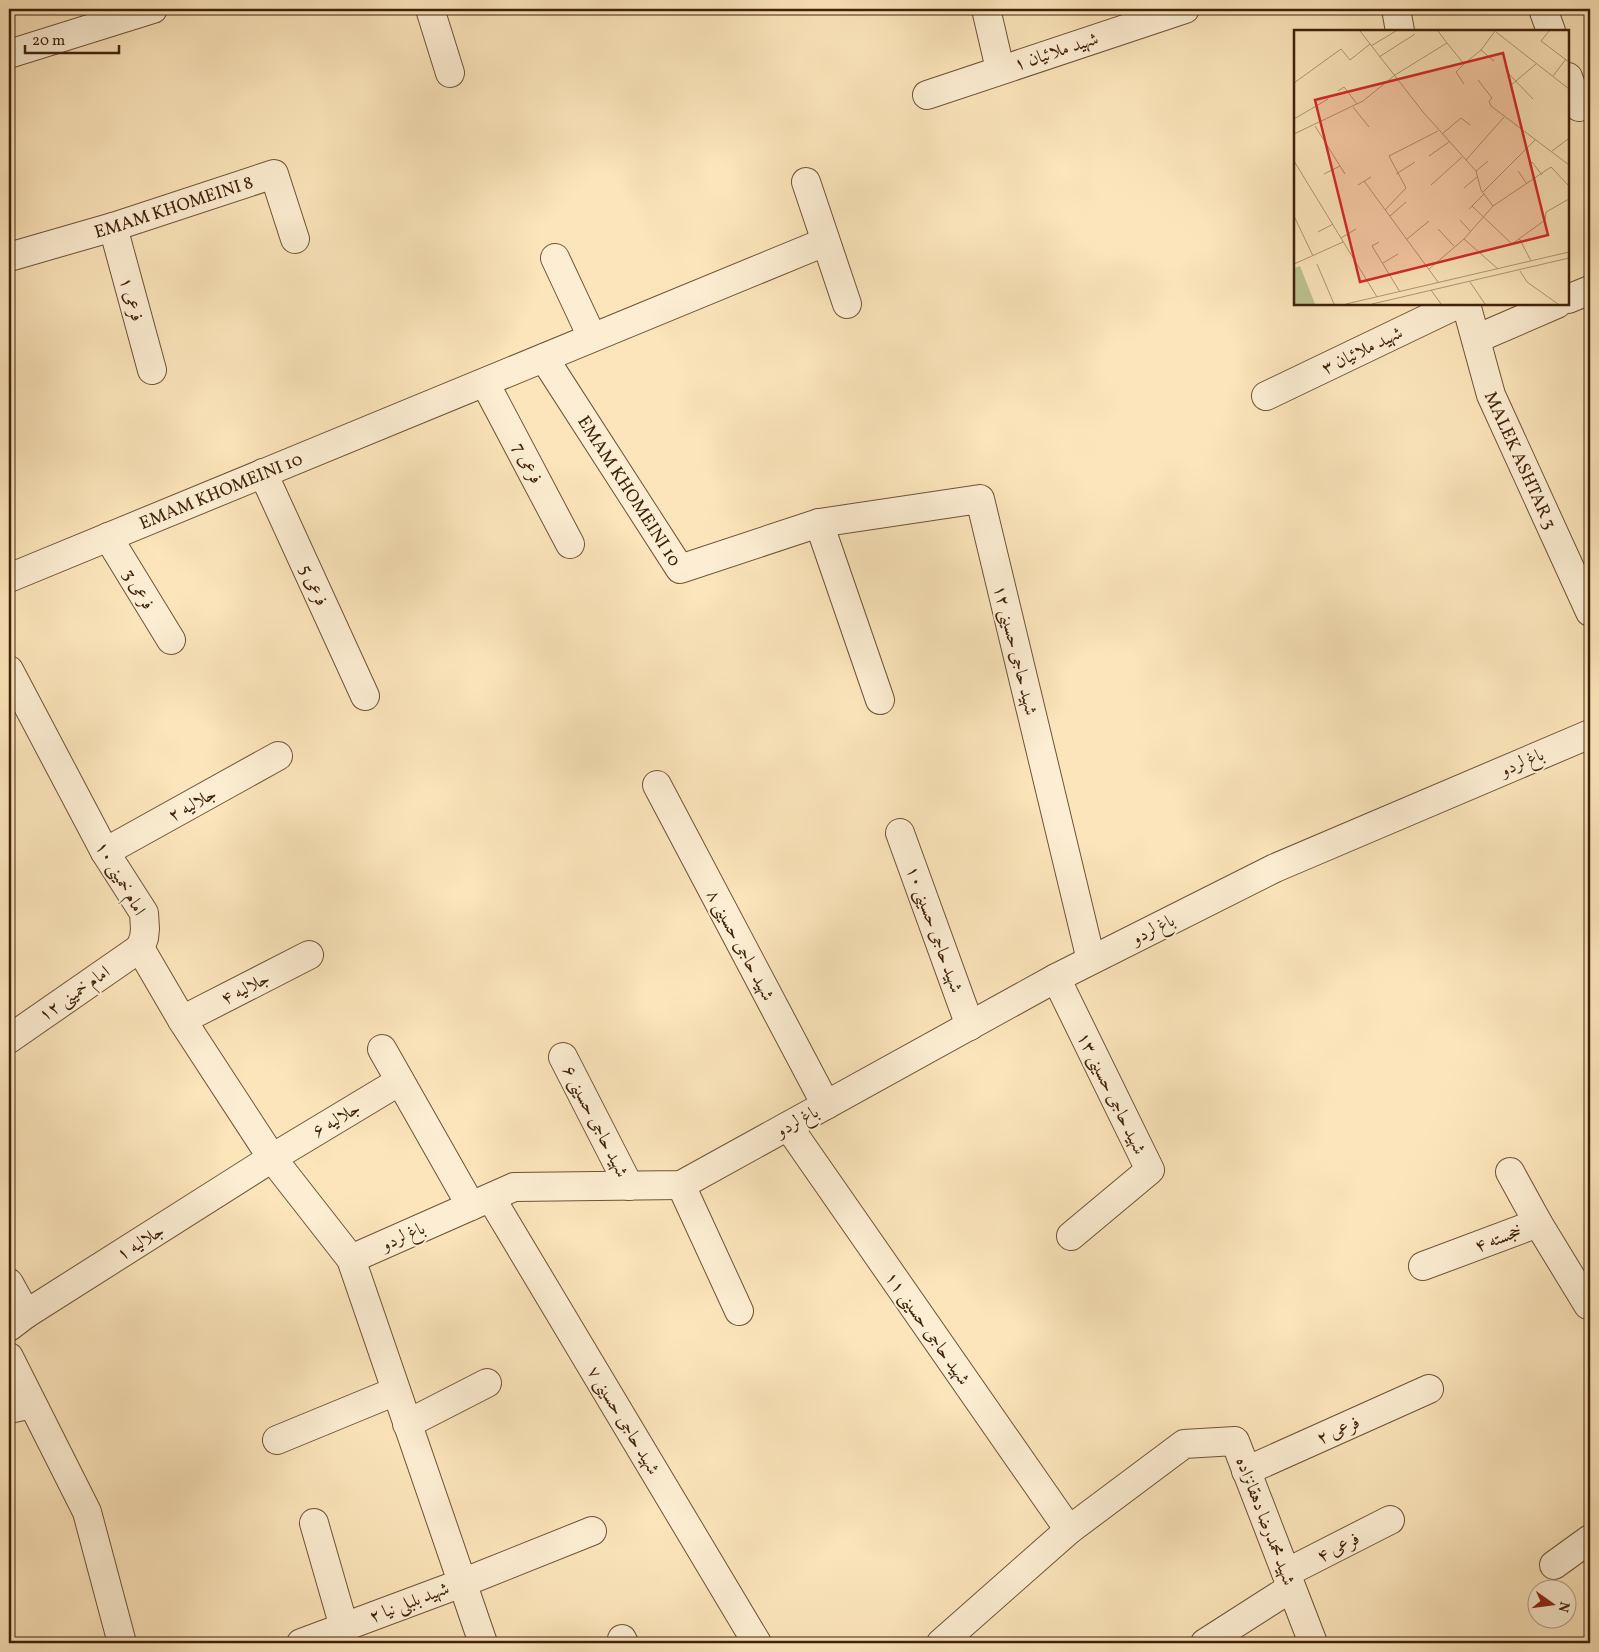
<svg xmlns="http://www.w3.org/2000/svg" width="1599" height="1652" viewBox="0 0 1599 1652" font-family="Vollkorn,Amiri,serif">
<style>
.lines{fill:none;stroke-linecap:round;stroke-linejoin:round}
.minor-casing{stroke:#6f5337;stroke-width:30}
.minor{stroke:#fdeed3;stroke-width:28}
.labels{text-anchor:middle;stroke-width:4;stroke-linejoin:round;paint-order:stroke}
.street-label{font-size:18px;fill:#40220b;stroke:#fdeed3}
.inset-road{fill:none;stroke:#b19775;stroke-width:1}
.view{fill:#d62828;fill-opacity:0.15;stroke:#d62828;stroke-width:2.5}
.inset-edge{fill:none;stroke:#40220b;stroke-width:2.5}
</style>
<rect width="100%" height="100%" fill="#fce5bb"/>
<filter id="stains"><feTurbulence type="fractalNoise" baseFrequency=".004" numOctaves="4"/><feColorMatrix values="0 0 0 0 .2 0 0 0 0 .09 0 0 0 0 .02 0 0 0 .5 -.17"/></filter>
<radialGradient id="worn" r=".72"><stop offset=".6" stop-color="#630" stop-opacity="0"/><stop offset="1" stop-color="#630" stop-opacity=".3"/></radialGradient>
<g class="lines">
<g class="minor-casing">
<g id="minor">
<path d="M430,9L450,73"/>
<path d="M986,9L1000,69"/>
<path d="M1396,9L1400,31"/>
<path d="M1543,9L1551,31"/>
<path d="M9,54L153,9"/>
<path d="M1568,77L1579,107"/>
<path d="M927,95L1185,9"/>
<path d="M806,182L847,304"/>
<path d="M113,227L152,370"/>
<path id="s1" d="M9,257L113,227L274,174L295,239"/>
<path d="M555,258L592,337"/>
<path d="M1568,299L1590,290"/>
<path id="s2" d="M1466,304L1491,395L1590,612"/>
<path d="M1476,339L1557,304"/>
<path id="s3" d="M544,358L680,569L819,523L980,499L1091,960"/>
<path d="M485,383L570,544"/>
<path d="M1266,396L1458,304"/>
<path d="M263,473L365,696"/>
<path d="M819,523L880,700"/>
<path d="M108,537L171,640"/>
<path id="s4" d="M9,578L825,242"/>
<path d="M9,670L105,852L144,913L145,929L144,938L140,948"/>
<path d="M657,785L826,1105"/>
<path d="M900,833L970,1026"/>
<path d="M105,852L278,756"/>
<path d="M140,948L182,1020L272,1158L351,1259L483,1643"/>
<path d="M1056,978L1150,1170L1071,1236"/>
<path d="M182,1020L309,955"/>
<path d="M9,1039L140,948"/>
<path d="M382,1049L471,1206"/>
<path d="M563,1057L629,1186"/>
<path d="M788,1126L1069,1530"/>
<path d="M1510,1172L1538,1223"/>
<path d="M681,1185L739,1311"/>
<path d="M491,1198L757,1643"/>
<path d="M351,1259L514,1187L681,1185L1056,978L1275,868L1590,734"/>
<path d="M1423,1266L1538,1223L1588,1305"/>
<path d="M9,1283L26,1314"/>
<path d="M9,1327L26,1314L272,1158L400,1081"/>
<path d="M9,1357L87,1512L122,1643"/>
<path d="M9,1409L32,1404"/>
<path d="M407,1424L487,1383"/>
<path d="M277,1440L396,1391"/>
<path d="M1246,1471L1429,1389"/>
<path d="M314,1523L344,1627"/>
<path d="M1554,1565L1590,1539"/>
<path d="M1286,1573L1390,1520"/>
<path d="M622,1639L624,1643"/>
<path d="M301,1643L462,1583L592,1531"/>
<path d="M941,1643L1069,1530L1184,1444L1235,1441L1313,1643"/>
<path d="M1205,1643L1291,1588"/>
</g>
</g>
<use href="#minor" class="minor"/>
</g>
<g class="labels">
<g class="street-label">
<text transform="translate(1056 51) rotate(-18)" y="6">شهید ملائیان ۱</text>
<text dy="6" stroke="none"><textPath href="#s1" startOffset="172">EMAM KHOMEINI 8</textPath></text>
<text transform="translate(132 299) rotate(74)" y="6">فرعی ۱</text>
<text transform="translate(1362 350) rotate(-26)" y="6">شهید ملائیان ۳</text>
<text dy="6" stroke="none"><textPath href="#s2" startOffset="166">MALEK ASHTAR 3</textPath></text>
<text transform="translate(528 463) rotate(62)" y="6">فرعی 7</text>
<text dy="6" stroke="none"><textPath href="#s3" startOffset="158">EMAM KHOMEINI 10</textPath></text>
<text dy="6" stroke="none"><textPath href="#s4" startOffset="229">EMAM KHOMEINI 10</textPath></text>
<text transform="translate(314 585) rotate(65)" y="6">فرعی 5</text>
<text transform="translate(139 589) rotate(59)" y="6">فرعی 3</text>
<text transform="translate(1016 650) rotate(76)" y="6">شهید حاجی حسینی ۱۲</text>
<text transform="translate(1522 762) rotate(-23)" y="6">باغ لردو</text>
<text transform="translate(192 804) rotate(-29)" y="6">جلالیه ۲</text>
<text transform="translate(121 878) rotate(60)" y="6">امام خمینی ۱۰</text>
<text transform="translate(935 929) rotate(70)" y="6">شهید حاجی حسینی ۱۰</text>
<text transform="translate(1153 929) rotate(-27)" y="6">باغ لردو</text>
<text transform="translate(741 945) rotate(62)" y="6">شهید حاجی حسینی ۸</text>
<text transform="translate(245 988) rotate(-27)" y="6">جلالیه ۴</text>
<text transform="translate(74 993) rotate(-35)" y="6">امام خمینی ۱۲</text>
<text transform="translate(1112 1093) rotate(64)" y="6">شهید حاجی حسینی ۱۳</text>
<text transform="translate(336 1119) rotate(-31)" y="6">جلالیه ۶</text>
<text transform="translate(596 1121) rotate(63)" y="6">شهید حاجی حسینی ۶</text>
<text transform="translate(797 1121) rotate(-29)" y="6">باغ لردو</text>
<text transform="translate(403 1236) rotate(-24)" y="6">باغ لردو</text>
<text transform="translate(1498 1238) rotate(-21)" y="6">خجسته ۴</text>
<text transform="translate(140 1242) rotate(-32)" y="6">جلالیه ۱</text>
<text transform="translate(928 1328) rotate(55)" y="6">شهید حاجی حسینی ۱۱</text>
<text transform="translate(624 1420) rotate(59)" y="6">شهید حاجی حسینی ۷</text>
<text transform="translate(1338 1430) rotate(-24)" y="6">فرعی ۲</text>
<text transform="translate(1266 1521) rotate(69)" y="6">شهید محمدرضا دهقانزاده</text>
<text transform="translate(1338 1547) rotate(-27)" y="6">فرعی ۴</text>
<text transform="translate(409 1602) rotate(-21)" y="6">شهید بلبلی نیا ۲</text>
</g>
</g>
<g transform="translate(1294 30)">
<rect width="275" height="275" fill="#fce5bb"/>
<path d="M6,236L21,274H0V238Z" fill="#bdc592"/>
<path class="inset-road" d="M66,1L129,82L182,141L187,160L199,176M144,1L153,13M255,1L247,11L275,32M202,2L275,59M77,16L102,1M187,20L200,31M85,27L121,4M170,34L162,42L170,54M212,41L239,69M259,46L272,29M184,50L198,68L195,71L197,76L275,135M0,53L47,19L56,30L76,14M216,56L242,34M44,61L50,57L63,74M59,77L75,97M0,89L34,69M21,96L51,144M0,104L69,71L101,45L153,13L170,34L187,20L201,1M148,104L167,88L176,95M258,121L274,109M135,126L155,112M172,130L210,87M0,131L83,267M235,135L238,132L248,145M182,141L194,131M224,141L233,154M30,144L46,136M102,144L121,132M70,151L144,252M64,155L77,147M137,155L168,127M170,158L183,147M189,162L242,109M178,176L218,214L251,190L252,182L275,169M175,179L190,164M91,180L112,158L95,126L144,101M0,186L19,226M96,186L112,172M166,190L177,202M144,199L160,216M24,202L39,194M47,208L62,199M225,208L237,231M113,209L135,191M170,209L204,239M85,212L78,216L106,262M89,233L104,224M0,234L49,212M23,234L40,274M135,239L170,209L199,176L257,137L275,156M226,241L233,252L264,274M176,252L191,274M137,260L147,274M52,274L275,222M78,274L275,228"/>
<path class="view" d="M209,23L254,205L66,252L21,70Z"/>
<rect width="275" height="275" class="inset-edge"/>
</g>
<rect width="1599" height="1652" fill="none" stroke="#fce5bb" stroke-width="30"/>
<rect x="10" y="10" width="1579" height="1632" fill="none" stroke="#40220b" stroke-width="2.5"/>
<rect x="15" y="15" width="1569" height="1622" fill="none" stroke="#40220b"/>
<g transform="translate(1552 1604) rotate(104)"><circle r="24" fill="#fdeed3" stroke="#b19c83"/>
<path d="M0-4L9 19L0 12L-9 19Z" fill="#8f2418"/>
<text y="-8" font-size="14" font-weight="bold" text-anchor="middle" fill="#40220b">N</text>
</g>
<path d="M25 45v8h94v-8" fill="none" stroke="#40220b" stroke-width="2.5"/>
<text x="32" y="45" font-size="15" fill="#40220b" stroke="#fdeed3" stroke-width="4" paint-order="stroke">20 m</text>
<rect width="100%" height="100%" filter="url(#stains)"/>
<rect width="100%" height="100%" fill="url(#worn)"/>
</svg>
